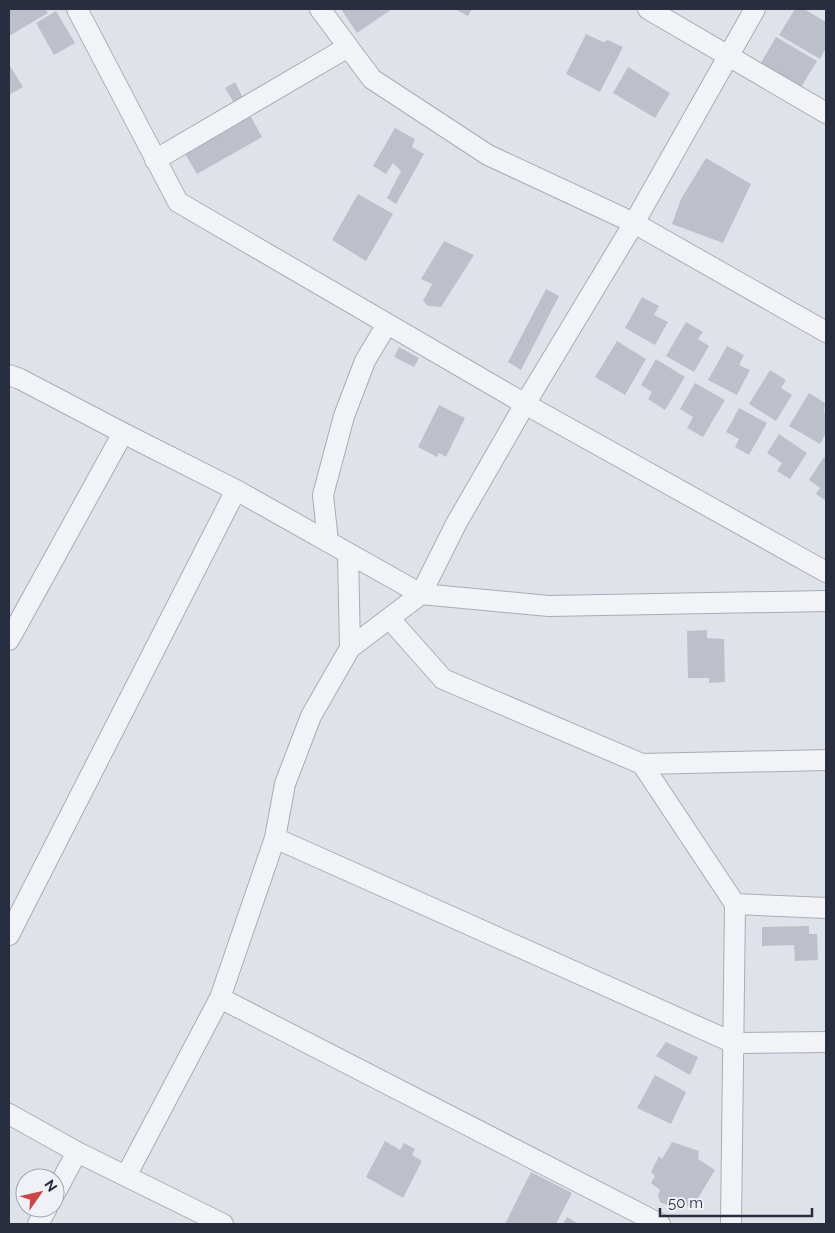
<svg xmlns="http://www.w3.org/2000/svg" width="835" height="1233" viewBox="0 0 835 1233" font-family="Raleway,sans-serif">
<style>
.building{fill:#bdc0cb}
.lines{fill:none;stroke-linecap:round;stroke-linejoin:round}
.minor-casing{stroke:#a9acb6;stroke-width:22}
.minor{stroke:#f2f3f7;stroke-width:20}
</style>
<rect width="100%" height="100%" fill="#e0e2e9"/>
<path class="building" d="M9,9H45L48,13L9,36Z
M341,9H392L357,33Z
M455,9H472L468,16Z
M795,9H804L826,22V48L820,59L779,35Z
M56,11L75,43L54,55L36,23Z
M586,34L603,42L608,40L623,47L600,92L566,74Z
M776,37L817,61L798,92L758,68Z
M9,64L23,87L9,95Z
M628,67L670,93L655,118L613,93Z
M235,82L244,100L236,106L225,88Z
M250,115L262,137L197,174L184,152Z
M395,128L415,139L412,147L424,154L396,204L387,198L401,171L393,163L386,174L373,166Z
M706,158L751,184L723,243L672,224L681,199Z
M358,194L393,214L366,261L332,240Z
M444,241L474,255L441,307L428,306L423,301L432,284L421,279Z
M546,289L559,296L521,370L508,362Z
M642,297L659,306L654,315L668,322L655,345L625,328Z
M686,322L703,332L698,339L709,346L694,372L666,356Z
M617,341L646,359L625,395L595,377Z
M727,346L744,355L739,365L750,370L737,395L708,380Z
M399,347L419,358L414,367L394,357Z
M656,359L685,377L665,410L648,399L652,392L641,385Z
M770,370L786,380L781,388L792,395L776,421L749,404Z
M695,383L725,400L703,437L687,428L693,417L680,409Z
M809,393L825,403L824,412L826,414V433L820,444L789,426Z
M439,405L465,418L446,457L439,453L437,457L418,447Z
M739,408L767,423L749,455L735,447L739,439L726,432Z
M779,434L807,453L790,479L777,471L782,463L767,453Z
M824,457L826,458V501L816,494L820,488L809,480Z
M707,630V638L724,639L725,682L709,683V678H688L687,631Z
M809,926V934H817L818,960L795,961L794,945L762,946V927Z
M666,1042L698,1057L690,1075L656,1056Z
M655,1075L686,1092L671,1124L637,1108Z
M385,1141L400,1150L404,1143L415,1149L412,1155L422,1161L403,1198L366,1177Z
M672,1142L699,1151L698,1159L715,1170L692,1208L676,1201L673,1205H667L660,1202L658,1195L660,1190L651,1183L655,1176L651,1172L659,1156L662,1159Z
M531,1172L572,1193L556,1224H505Z
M567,1217L579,1224H563Z"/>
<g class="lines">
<g class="minor-casing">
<path id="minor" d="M77,9L178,202L525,404L826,572
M320,9L372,79L488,155L634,223L826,332
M648,9L826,113
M155,160L348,47
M9,375L20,379L123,433L236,490L421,594L549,606L826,601
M328,542L323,495L344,416L365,361L387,324
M348,553L350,648L421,594L456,524L525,404L634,223L755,9
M389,618L443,679L642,764L735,904L731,1224
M9,640L123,433
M350,648L311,716L285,784L275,838L734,1043L826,1042
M642,764L826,760
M735,904L826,908
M9,935L236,490
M220,998L660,1224
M9,1114L77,1152L223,1224
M126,1176L220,998L275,838
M55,1193L77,1152
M38,1224L47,1208"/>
</g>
<use href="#minor" class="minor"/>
</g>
<rect width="835" height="1233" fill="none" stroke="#292d40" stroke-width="20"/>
<g transform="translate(40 1193) rotate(56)"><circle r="24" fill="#eff1f6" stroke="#a0a3ad"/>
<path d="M0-4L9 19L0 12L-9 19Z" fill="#cc4646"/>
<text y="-8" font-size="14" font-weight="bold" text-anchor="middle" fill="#292d40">N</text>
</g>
<path d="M660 1208v8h152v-8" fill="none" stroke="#292d40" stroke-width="2.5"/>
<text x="668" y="1208" font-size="15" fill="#292d40" stroke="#eff1f6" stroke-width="4" paint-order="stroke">50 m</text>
</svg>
